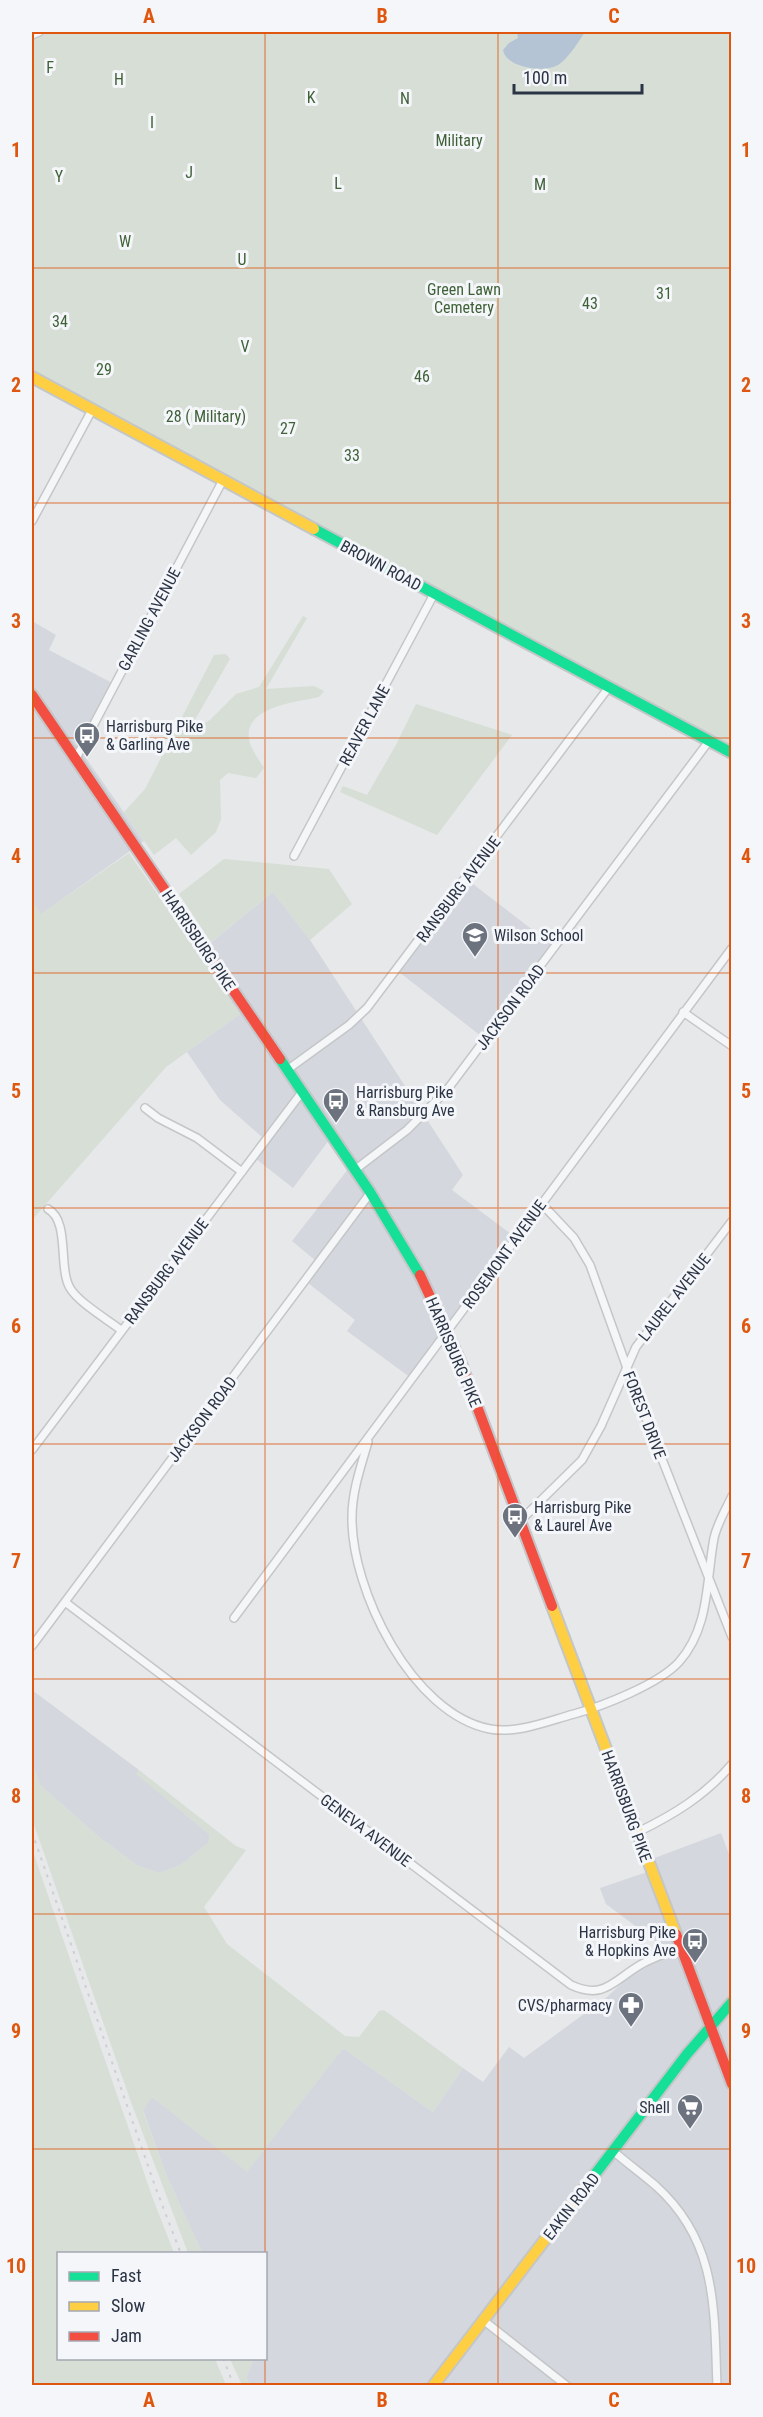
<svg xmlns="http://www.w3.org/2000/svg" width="763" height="2417" viewBox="0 0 763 2417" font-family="'Roboto Condensed',sans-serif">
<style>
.built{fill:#d4d7dd}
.green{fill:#d6ded6}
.water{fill:#b4c4d5}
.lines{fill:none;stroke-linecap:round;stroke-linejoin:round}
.street-casing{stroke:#c4c6c8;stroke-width:10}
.fast-casing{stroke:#c4c6c8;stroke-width:14}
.slow-casing{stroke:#c4c6c8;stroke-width:14}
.jam-casing{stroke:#c4c6c8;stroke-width:14}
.street{stroke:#f5f6f7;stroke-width:7}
.fast{stroke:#16e098;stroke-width:10}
.slow{stroke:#ffcf43;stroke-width:10}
.jam{stroke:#f24e42;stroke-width:10}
.rail{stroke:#cecfd2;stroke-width:2;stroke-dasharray:3 6;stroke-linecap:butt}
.grid{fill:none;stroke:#df570f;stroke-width:1.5;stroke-opacity:0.55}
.labels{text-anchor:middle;stroke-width:6;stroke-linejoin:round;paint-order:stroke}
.park-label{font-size:16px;fill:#3f6138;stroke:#f4f6f9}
.street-label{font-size:16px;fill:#2b3445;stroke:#f4f6f9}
.poi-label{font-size:16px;fill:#2b3445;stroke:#f4f6f9;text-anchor:start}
.neatline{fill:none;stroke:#df570f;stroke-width:2}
.grid-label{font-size:20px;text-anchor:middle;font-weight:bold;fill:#df570f}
</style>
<rect width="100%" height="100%" fill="#e6e8ea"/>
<path class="built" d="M32,621L56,635L49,650L116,685L81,751L144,841L40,915L32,901Z
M469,881L551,944L481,1036L399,972Z
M273,892L310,940L463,1175L452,1190L515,1237L411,1378L347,1331L355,1320L303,1279L316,1261L292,1241L352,1164L332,1136L293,1188L250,1154L262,1137L220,1100L187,1052L240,1014L198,953Z
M32,1690L139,1770L137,1774L210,1835L208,1843L181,1865L159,1873L138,1866L99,1837L40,1785L32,1762Z
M721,1833L732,1862L731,2385H250L246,2377L254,2359L266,2358V2254L202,2253L166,2174L143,2110L144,2107L152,2097L247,2171L343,2048L433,2112L463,2068L483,2082L509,2047L524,2058L607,1997L662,1946L606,1904L600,1888L647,1872L644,1862Z"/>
<path class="green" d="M32,32H731V747L32,371Z
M303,616L307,618L266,689L314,686L324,691L319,697C298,702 244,706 249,739C250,748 259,760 264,768L256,778L228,773L220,780L221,819L216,832L191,855L176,838L154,855L124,812L145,789L214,655L226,654L230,659L193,723L197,728L210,720L236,694L259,687Z
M416,704L512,735L437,835L340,792L343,786L367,795L396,745Z
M129,853L240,1014L166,1067L32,1220V901L41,914Z
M224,859L329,869L352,904L310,940L273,892L211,942L179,894Z
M32,1762L40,1785L99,1837L138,1866L159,1873L181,1865L208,1843L210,1835L136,1774L139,1770L236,1846L246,1850L204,1907L227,1944L345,2036L359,2037L379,2011L384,2010L463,2068L433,2112L343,2048L247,2172L152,2097L143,2111L166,2174L202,2253H188L131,2102L32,1819Z
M32,1849L153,2199L174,2253L58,2254V2358L215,2359L226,2385H32Z
M230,2359H254L246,2377L250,2385H242Z"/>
<path class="water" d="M517,32H585C578,42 569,58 558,65C545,73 506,68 503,50L509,43L518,38Z"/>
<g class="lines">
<g class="street-casing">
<path id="street" d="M32,35L39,32
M32,521L92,410
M76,758L223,480
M294,856L434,594
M683,1012L732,1046
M287,1070L349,1025L367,1008L609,687
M145,1108L158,1118L197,1138L242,1172
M356,1169L407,1130L447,1090L709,741
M541,1203L574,1238L590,1265L636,1393L732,1637
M48,1209C70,1221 58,1268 70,1288C79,1303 107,1319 121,1330
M368,1442C361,1466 352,1491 352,1517C351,1590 412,1714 490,1729C517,1734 548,1721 574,1714C603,1706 659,1684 679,1662C710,1627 706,1581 714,1538C717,1524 726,1509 732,1496
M32,1450L302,1092
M520,1521L582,1460L601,1426L636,1347L732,1221
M65,1602L571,1985C604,2000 613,1981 640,1965C652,1958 666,1953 680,1948
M234,1618L732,948
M32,1646L371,1192
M636,1833C673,1815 705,1796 732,1764
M613,2151C627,2163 642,2174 656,2186C718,2242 714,2309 717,2386
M483,2320L567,2386"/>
</g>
<g class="fast-casing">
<path id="fast" d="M314,529L732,753
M280,1059L370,1192L420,1275
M573,2203L687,2054L732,2002"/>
</g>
<g class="slow-casing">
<path id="slow" d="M32,377L314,529
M552,1606L676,1934
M433,2386L573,2203"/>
</g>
<g class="jam-casing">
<path id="jam" d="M32,695L280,1059
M420,1275L460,1361L552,1606
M676,1934L732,2084"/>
</g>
<use href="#street" class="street"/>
<use href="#fast" class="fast"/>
<use href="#slow" class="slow"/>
<use href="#jam" class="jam"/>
<path class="rail" d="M32,1832L155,2186L181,2254
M223,2358L234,2386"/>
</g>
<path class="grid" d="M265,32V2254M498,32V2386M32,268H732M32,503H732M32,738H732M32,973H732M32,1208H732M32,1444H732M32,1679H732M32,1914H732M32,2149H732M265,2358V2386"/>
<defs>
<g id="bus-pin" transform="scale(1.35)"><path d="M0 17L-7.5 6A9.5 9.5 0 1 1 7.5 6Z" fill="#6c737f" stroke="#f4f6f9"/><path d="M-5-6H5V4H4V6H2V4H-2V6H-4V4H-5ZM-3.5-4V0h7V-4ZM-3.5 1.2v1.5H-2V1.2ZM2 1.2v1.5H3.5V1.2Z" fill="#fff"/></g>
<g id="school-pin" transform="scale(1.35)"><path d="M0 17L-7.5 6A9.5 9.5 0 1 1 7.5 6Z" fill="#6c737f" stroke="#f4f6f9"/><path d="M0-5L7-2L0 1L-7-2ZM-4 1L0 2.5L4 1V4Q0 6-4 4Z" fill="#fff"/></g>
<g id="pharmacy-pin" transform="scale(1.35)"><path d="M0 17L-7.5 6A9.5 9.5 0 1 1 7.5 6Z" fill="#6c737f" stroke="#f4f6f9"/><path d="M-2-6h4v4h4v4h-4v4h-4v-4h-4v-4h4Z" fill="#fff"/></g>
<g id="supermarket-pin" transform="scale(1.35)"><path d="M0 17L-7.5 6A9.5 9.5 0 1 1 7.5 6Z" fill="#6c737f" stroke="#f4f6f9"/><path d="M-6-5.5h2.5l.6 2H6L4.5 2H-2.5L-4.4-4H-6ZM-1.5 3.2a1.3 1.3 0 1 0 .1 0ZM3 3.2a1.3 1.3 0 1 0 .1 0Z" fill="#fff"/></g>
</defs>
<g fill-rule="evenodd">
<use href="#bus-pin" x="87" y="735"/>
<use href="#school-pin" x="475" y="935"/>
<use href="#bus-pin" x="336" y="1101"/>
<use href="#bus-pin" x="515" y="1516"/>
<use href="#bus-pin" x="695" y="1941"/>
<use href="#pharmacy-pin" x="631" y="2005"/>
<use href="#supermarket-pin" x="690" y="2107"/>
</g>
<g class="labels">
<g class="park-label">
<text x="50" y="73">F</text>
<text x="119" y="85">H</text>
<text x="311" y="103">K</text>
<text x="405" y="104">N</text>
<text x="152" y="128">I</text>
<text x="459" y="146">Military</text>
<text x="189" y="178">J</text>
<text x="59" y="182">Y</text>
<text x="338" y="189">L</text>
<text x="540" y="190">M</text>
<text x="125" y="247">W</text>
<text x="242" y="265">U</text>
<text x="464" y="295">Green Lawn<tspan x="464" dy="18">Cemetery</tspan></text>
<text x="664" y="299">31</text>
<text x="590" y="309">43</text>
<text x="60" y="327">34</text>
<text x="245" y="352">V</text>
<text x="104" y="375">29</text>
<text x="422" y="382">46</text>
<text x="206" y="422">28 ( Military)</text>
<text x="288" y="434">27</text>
<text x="352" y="461">33</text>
</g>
<g class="street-label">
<text transform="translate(381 565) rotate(28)" y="6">BROWN ROAD</text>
<text transform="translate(149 619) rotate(-62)" y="6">GARLING AVENUE</text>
<text transform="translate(364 725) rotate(-62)" y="6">REAVER LANE</text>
<text transform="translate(458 889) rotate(-53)" y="6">RANSBURG AVENUE</text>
<text transform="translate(199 940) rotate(56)" y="6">HARRISBURG PIKE</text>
<text transform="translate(510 1007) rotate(-53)" y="6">JACKSON ROAD</text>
<text transform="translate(504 1254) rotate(-54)" y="6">ROSEMONT AVENUE</text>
<text transform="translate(166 1271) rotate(-53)" y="6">RANSBURG AVENUE</text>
<text transform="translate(674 1297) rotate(-52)" y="6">LAUREL AVENUE</text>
<text transform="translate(454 1352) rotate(67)" y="6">HARRISBURG PIKE</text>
<text transform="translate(645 1415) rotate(69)" y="6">FOREST DRIVE</text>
<text transform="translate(202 1419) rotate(-53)" y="6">JACKSON ROAD</text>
<text transform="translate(627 1806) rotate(70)" y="6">HARRISBURG PIKE</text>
<text transform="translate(366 1830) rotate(37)" y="6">GENEVA AVENUE</text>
<text transform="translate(571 2206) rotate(-52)" y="6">EAKIN ROAD</text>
</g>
<g class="poi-label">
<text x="106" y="732">Harrisburg Pike<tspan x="106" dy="18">&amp; Garling Ave</tspan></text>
<text x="494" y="941">Wilson School</text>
<text x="356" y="1098">Harrisburg Pike<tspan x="356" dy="18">&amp; Ransburg Ave</tspan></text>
<text x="534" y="1513">Harrisburg Pike<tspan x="534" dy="18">&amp; Laurel Ave</tspan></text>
<text x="676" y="1938" text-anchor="end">Harrisburg Pike<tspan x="676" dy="18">&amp; Hopkins Ave</tspan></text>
<text x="612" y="2011" text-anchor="end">CVS/pharmacy</text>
<text x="670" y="2113" text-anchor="end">Shell</text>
</g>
</g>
<rect width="763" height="2417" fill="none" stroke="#f4f6f9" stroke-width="66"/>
<rect x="57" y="2252" width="210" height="108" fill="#f4f6f9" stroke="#a4a8b1" stroke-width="1.5"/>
<rect x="69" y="2272" width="30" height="9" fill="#16e098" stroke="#a4a8b1" stroke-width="1.5"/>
<text x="111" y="2282" font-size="18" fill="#2b3445">Fast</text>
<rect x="69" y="2302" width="30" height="9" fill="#ffcf43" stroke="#a4a8b1" stroke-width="1.5"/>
<text x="111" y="2312" font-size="18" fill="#2b3445">Slow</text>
<rect x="69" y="2332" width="30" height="9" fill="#f24e42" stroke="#a4a8b1" stroke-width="1.5"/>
<text x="111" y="2342" font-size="18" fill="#2b3445">Jam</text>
<path d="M514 84v9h128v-9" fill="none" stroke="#2b3445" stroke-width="3"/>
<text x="523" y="84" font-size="18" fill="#2b3445" stroke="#f4f6f9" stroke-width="4.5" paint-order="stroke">100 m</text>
<rect x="33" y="33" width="697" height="2351" class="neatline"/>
<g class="grid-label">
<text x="149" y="23">A</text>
<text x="382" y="23">B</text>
<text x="614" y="23">C</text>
<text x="16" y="157">1</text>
<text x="746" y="157">1</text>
<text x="16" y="392">2</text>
<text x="746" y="392">2</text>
<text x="16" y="628">3</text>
<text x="746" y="628">3</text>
<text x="16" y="863">4</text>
<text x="746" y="863">4</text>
<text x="16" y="1098">5</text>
<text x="746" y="1098">5</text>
<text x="16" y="1333">6</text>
<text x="746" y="1333">6</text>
<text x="16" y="1568">7</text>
<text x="746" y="1568">7</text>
<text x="16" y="1803">8</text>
<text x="746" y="1803">8</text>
<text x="16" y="2038">9</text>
<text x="746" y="2038">9</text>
<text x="16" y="2273">10</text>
<text x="746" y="2273">10</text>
<text x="149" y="2407">A</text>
<text x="382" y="2407">B</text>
<text x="614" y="2407">C</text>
</g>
</svg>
